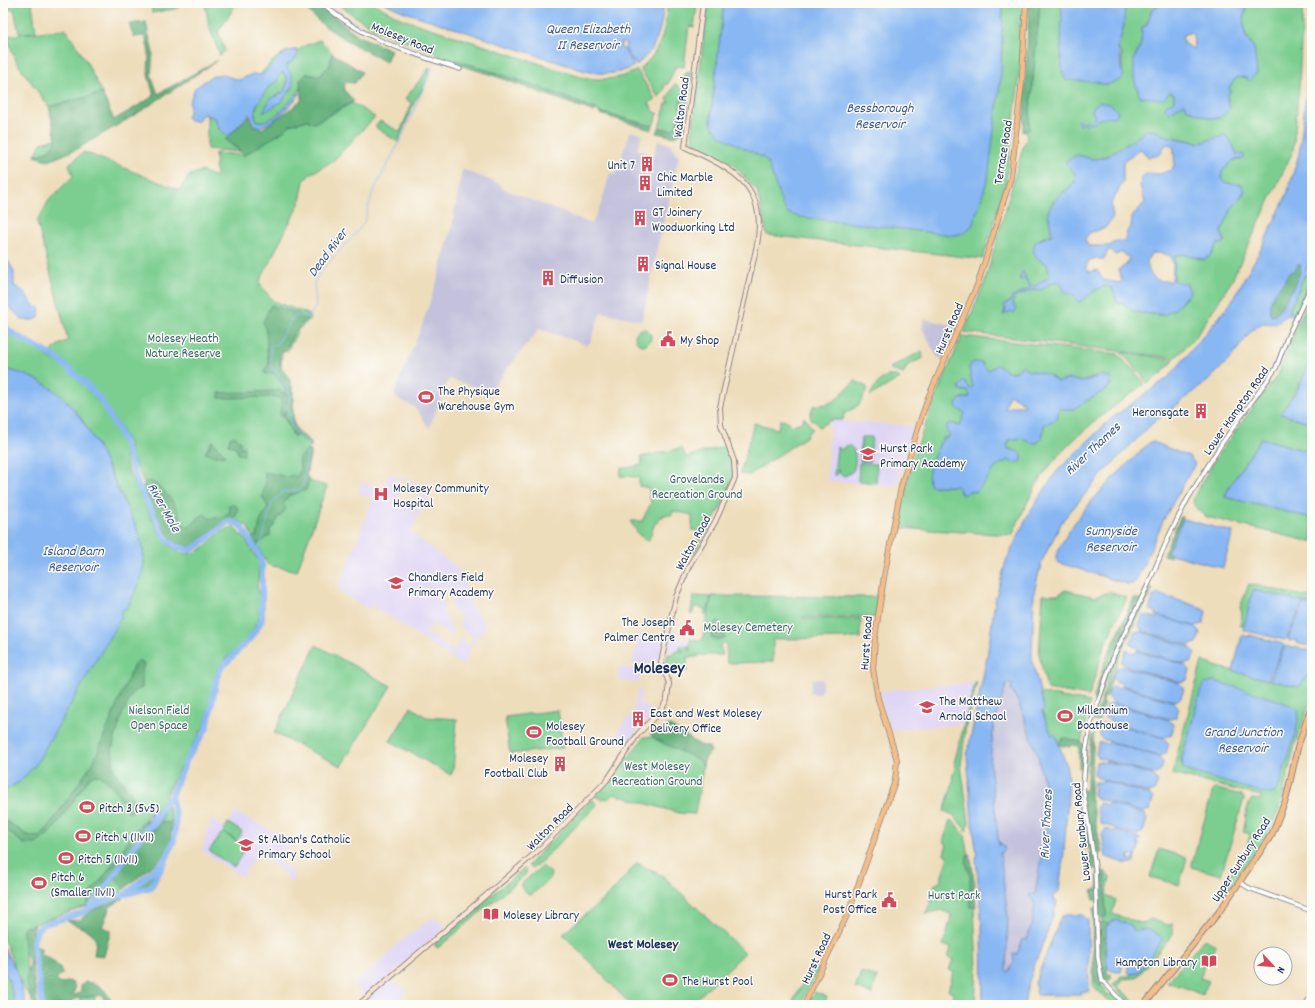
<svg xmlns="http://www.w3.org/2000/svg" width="1315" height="1008" viewBox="0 0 1315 1008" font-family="Dekko,sans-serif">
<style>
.built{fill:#dfd5f5;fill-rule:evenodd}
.industrial{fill:#c3c1db}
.green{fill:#7cce90;stroke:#4c7e77;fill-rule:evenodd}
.forest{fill:#65b17a;stroke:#40706c}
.water{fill:#88b7f3;stroke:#5273a8;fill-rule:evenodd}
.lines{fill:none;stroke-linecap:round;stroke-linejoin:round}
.stream{stroke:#88b7f3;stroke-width:1}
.river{stroke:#88b7f3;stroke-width:6}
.tertiary-casing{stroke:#84868c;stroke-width:5.5}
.secondary-casing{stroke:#84868c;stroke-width:6}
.primary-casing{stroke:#84868c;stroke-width:6}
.trunk-casing{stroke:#84868c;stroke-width:7}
.tertiary{stroke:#fff;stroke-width:3.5}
.secondary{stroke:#fbe5cf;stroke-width:4}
.primary{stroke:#f6be87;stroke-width:4.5}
.trunk{stroke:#f6be87;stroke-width:5}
.labels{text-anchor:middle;stroke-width:3;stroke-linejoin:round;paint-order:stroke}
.street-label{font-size:13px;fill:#1b2f5e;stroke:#fdfcf7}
.poi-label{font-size:13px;fill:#1b2f5e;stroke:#fdfcf7;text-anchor:start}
.park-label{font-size:13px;fill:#385f6d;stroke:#fdfcf7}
.water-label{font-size:14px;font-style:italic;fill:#3c588b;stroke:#fdfcf7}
.neighbourhood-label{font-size:14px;font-weight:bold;fill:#1b2f5e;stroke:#fdfcf7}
.district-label{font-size:17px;font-weight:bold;fill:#1b2f5e;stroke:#fdfcf7}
</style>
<rect width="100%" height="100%" fill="#fdfcf7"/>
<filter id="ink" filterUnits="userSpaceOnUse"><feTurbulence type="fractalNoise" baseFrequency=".025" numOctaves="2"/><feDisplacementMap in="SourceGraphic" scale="8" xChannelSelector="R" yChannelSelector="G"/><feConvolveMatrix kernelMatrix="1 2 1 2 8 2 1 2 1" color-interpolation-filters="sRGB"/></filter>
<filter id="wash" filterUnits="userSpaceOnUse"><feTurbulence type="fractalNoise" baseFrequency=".012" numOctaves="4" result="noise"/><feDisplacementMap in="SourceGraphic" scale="16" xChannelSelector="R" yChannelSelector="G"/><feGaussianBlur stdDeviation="0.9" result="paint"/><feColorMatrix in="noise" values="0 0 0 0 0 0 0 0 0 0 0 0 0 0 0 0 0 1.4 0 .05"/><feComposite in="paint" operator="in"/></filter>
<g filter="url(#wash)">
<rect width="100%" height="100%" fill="#edb"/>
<path class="built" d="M830,420L913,426L906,456L896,486L827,481Z
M388,474L426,485L430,488V493L420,515L385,503L419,516L410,532L461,571L471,605L485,624L484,629L474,641L462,666L372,605L369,610L338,590L373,498L358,493L361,482L378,488L384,486ZM398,478L407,481L406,486L413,488L412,491L408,490L406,496L409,497L408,499L415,501L417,499L422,501L420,510L399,501L402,489L399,488L398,492L393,490ZM413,483L427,488L424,497L416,495L414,500L409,499L410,497L407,496L409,491L413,492L415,487L412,486ZM445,590L453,591L452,610L455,613L457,612L461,621L460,622V627L474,637L468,646L464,644L467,640L462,639L454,651L426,633L433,623L450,636L454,632L443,611V592Z
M672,629L678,634V638L690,639V651L667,650Z
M640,633L664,637L659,662L654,665L632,663Z
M620,667L641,671L639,683L618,680Z
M975,683L965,724L891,730L879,691Z
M638,688L642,689L639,702L657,713L637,730L628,743L614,739L626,718H632Z
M235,812L291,840L279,861L294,873L292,876L295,879L293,883L276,866L258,853L242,877L202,851L211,819L225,828Z
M432,918L446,926L389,977L391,980L407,989L398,1002L392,1005H362L370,997L362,995L354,984L392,951L393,947Z"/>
<path class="industrial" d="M630,131L642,134L637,150L654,155L658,140L671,145L679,156L659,239L642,321L601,312L591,341L586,347L584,344L539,329L490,391L449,379L429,428L419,412L414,407L396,398L394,393L421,328L438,278L452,226L462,169L502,185L501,188L592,224L601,204L610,173L616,175Z
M925,319L956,326L942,360L936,355L922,328Z
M812,679H823L821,694L810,693Z
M1008,683L1012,685L1016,700L1019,704L1043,776L1046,793L1047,824L1035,894L1029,895L1035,903L1032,923L1027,940L1023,941L1008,972L1006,970L1008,918L990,763L994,722Z"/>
<path class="green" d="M9,3H32L36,32L19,33L14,9L9,10Z
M151,3H155L156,6L178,3L179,8L152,13Z
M207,3H237L218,32L225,51L220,56L209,26L205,4Z
M336,3H373L402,19L584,78C602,80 620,80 637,70L655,99L649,103L654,112L658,113L653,126L609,116L531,84L456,60L453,63L438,58L439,54L377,31Z
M668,3H697L694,27L689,26L684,67L676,66L667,85L665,84L664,86L665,88L661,95L658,97L640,69C663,48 664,32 668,3Z
M708,3H724L711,114V123L714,129L764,158L768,163L956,235L967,231L974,222L1001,75L1003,3H1022L1019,80L1006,182L983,259L767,235L757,191L735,166L701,148L693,140L692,133Z
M1040,3H1160L1159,5L1152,9L1147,25L1142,28L1141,44L1134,59L1170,92L1174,94V102L1185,103L1187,109L1209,118H1220L1230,108L1227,97L1230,91L1229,87L1236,78L1245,77L1254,48C1246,37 1240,24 1246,11L1243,3H1303L1299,86L1293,151L1231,282L1195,338L1175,358L964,332L985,281L1024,144L1027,140L1026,131L1030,129L1029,122ZM1124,24L1118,49L1122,54V72L1105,85L1097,82ZM1161,135L1234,149L1241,160H1234L1222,171V179L1225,183L1241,184L1244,188V193L1232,208L1221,232L1226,242L1217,244L1203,260L1183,254L1174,255V281L1178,283L1187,297L1176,308L1160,315L1134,312L1125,304L1118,303C1116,299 1115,291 1112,288C1105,281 1086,298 1078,301L1074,295L1065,292L1060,282L1057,281L1038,291L1033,290L1015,297L1012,303L1015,307L1014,313L1011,311L1004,315C1004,300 1019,294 1031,288L1025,279L1020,280L1025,275V278L1034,287L1050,276L1047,264L1042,262L1039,239L1052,235L1048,212C1050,207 1053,202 1057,198C1064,190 1079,186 1075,173L1066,164L1077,155L1092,159H1100L1128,144L1138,137Z
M66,29L86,61L102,93L49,107L17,63L6,36Z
M320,40L332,53L330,65L320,76L306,74L300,80L301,89L298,93C288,104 274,124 257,121C249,106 272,81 283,72C288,79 288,85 284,92C276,95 269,98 267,107C280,102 286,98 293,87L286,67L296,58L284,53L262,75L261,73C272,62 282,48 299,50L304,46Z
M430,67L427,81L415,101L398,142L375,127L380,121L400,132L412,103L405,99Z
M675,84C687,90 684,101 681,114H679L676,126L671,130L659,128L666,104L669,103L667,99Z
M352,103L375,117L333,161L310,174L304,181L300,202L259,283L273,301L308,314L310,319L298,330L288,350L282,353L281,368L293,392V422L300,436L309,443L305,488L309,481L327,486L297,571L268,565L247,526C229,511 208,531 193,542L155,505L130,454L129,443L100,396L70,368L51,353L57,346L68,340L37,222L49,200L73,176L69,164L84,152L179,190L190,175L201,171L216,177L215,153L244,155L284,131L290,125L308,120L314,123Z
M207,114L215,118L218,128L229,136L225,140L241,152L207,149Z
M56,139C54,149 44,153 35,156L41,143Z
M1305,274L1312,277V279L1295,315L1289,311Z
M1312,292V357L1303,379L1281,414L1312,423V453L1261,438L1225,495V497L1312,518V542L1207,517C1199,512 1193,508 1193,498L1219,453L1279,373L1298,323Z
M635 337a8 8 0 1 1 16 0a8 8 0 1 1-16 0Z
M3,329C20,341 40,350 57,362C82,380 109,409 121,438C125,448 125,460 128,470C131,480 138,488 142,497C151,516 163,552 187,554C204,555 215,530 233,527L245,539L260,563L257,587L260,598L259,618L250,635L240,648L225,659L217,671L205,724L177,773L160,808L158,810L152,811L134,832L117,859L90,894L87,906L23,928L25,957L34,1003L22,986L6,944L3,941V830L5,829L24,844L52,831L94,763L47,829L38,837L27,835L3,819V791L20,782L36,764L121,616L120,615L124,608H126C135,593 144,578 144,561C144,537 130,516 121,495C91,433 77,387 3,369Z
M962,336L1118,354L1145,383C1106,413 1062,442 1036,486C1027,502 1020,519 1012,535L898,528L913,458L935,398ZM973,362L980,364L988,371L999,366C1006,372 1010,373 1019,370L1021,366L1026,370L1050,376L1058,382L1070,379L1082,382L1102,375L1110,377L1111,381L1109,384H1111L1110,386L1073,409H1059C1052,426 1060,416 1044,425L1042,437L1037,443L1029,442L1022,438L1009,440L1007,448L1016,451L1013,463L1009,460C994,464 984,480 975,492L969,491L963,495L960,493L959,488L956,486H931L939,444L950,435L946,427L950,423L961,426C967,417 964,408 962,398H969L970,395L968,391H962L966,383L967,388L971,389L974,387L970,372Z
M922,351L923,358L908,365L903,374L891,370V367Z
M1121,352L1174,360L1163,372L1148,383Z
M887,376H895L900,378L870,396C874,387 878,381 887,376Z
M855,381L867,387V390L859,405L844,414L843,420H831L819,427L815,421H812L810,416L813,406L827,404L834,401Z
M804,417L813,429L808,433L806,437L749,475L740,474L754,423L778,429L780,420L788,421L790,426L802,422Z
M861,437H872L870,462L860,461Z
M848,445C858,449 856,463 853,471L845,476L840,474L838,469L837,475H834L837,447H839L840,450Z
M726,446C731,455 734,465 733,476C732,493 703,538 693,554L691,553L702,534L698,531L692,530V515L673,511L672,515H663V517H659V522L655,523L649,540L648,541L639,535L630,521H642L651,503L648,488L639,486V477L620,476L621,469L642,465L641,457L682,448L686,457Z
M859,463L877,464L876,483L858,481Z
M1249,584L1312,598V605L1254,590L1244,627L1240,625L1242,614L1240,607Z
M1065,590L1095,597L1110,592L1127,598L1106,641L1089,696L1047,689L1039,654L1043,595H1058Z
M694,596L711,597L707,615L704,614L705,609L695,606L692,615L690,614Z
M712,596L878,597L875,617H801L806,619H861L860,638L773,639V662L727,663L726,644L723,643L720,646L723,655H698V657H687V671L671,672L665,664L668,654H674L675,651H685L680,650V646H689L690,651V639L702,640Z
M316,645L391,686L341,766L274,733Z
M1202,661L1218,667L1299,687L1312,670V696L1295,745L1279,810L1264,842L1239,873L1225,896V886L1229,871H1236L1240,861H1243L1250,834L1243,832C1247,820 1244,809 1252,799L1260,800L1261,796L1172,774ZM1201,689L1248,692L1282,702L1292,745L1278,788L1271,794L1185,770L1181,761Z
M977,682L966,725L961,765L969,822L967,831L953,815L944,811L954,779L952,778L956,764L954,763L975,683Z
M1039,693L1090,702L1081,743L1066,738L1062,739L1059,745L1055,735L1052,736L1042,712L1044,709Z
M411,707L426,717L457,719L453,770L451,775L390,741Z
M558,710L563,748L510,754L505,717Z
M644,737H653L704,760L695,814L679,813L613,794L608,799L604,798L602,800L595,796L615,775Z
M1217,789L1242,795L1244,799L1221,875L1191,867L1213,790Z
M592,799L597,805L541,862L531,869L528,865Z
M168,806L172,820L169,823L161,822L163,811Z
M950,820L954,822L965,835L972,871L977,967L975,1005H951L954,993L948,990L954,972L949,970L953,959L948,958L951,948L943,945L952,915L941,910L926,914L933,894L935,893L934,885L940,882L948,856L944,854L947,844L943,842Z
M228,823L242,832L237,840L223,832Z
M224,833L246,847L234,867L209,851L221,834Z
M1159,849L1187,858L1179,885L1150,877Z
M637,863L663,876L745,953L690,1005H631L563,934L612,892Z
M542,866L551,873L550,879L531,895L527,894L521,887V884Z
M524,868L527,873L439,947L437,948L434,944Z
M1104,872L1107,873V876L1110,877L1106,896L1116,900L1112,914L1144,924L1150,919L1168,925L1173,924V934L1139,975L1135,978L1123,979L1118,987L1139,1005H1132L1113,985L1121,976H1130L1131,974L1138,973L1163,939L1135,932L1131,925L1116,920L1108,924L1102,922Z
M115,878L124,889L112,898L105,893Z
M1093,910L1095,913V930L1093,931L1094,961L1099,986L1104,987L1107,995L1111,994L1118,999L1121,1005H1113C1108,997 1097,994 1093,985Z
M1204,939L1216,945L1214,951L1210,952L1208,955L1211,957L1207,956C1203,964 1204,969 1200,978L1209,981L1202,995L1181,986L1167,983Z
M3,967L10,984L15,1005H3Z
M818,968L819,970L799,1005H791L808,974Z
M861,972L877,977L872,994L855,988Z
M815,992L827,997L824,1005H808Z
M80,997H95V1004L80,1005Z"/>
<path class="forest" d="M303,3H316L359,36L391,50L386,62C363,49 314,26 303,3Z
M1029,3H1040L1029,122L1030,129L1023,132Z
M146,22L153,53L151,75L158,94L218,60L138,113L77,149L49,161L35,156C44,153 54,149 56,139L49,107L102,93L114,120L154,96L148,75L149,53L145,36L134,37L129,24Z
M332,53L362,72L355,83L345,82L344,90L354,101L314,123L307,120L290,125L284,131L244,155L226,139L249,116L253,125L262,129L292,108L302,99L300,80L306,74L320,76L330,65Z
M456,60L531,84L596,109L594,112L495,76L453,63Z
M687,71L692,74L685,130L675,137L657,133L659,128L671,130L676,126L682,110L680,106L681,99L683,98L686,85L683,78Z
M600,112L653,126L651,130L600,114Z
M1298,265H1301C1301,280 1285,303 1275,314L1271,315C1265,299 1282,286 1289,273L1292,271L1294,272Z
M271,305L297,313L307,319L294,332L286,349L279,353L281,368L289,378L292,387L293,422L296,430L311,442V447L297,435L294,437L284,417L286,409L282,417H280L281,400L277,397L219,398V393L277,391L280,389L284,393V401L287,403L285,388L274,373L265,374V369L269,365C269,360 267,355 267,350C267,339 267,332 263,322Z
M234,436L240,440V448L244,446V455L238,454L236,447L228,445L230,438Z
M212,441L226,455L215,456L205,453Z
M307,450L311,451L306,475L309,481L306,490L288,496L283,505L286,508L281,516L278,517L275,525L270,529V536L256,545L252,537L257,536L260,522L268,507L262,496L266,482L264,472L283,476L285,478L292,475L297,477L300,469L299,457L304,454Z
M151,481C171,494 176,506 185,526H190L199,517L205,514L209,518C216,519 221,515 228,515L230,513L228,506L234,505L238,508L235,519C228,518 224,522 218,526C208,532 201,544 189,547C169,552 150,501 143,486L145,482Z
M1181,516L1183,519L1168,553L1171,554L1170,557L1163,555Z
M1150,588L1153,589L1122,649L1106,697H1104L1103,703H1104L1099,721L1094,722L1115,657Z
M1134,598L1141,599L1125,630L1097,701L1093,700L1105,661Z
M719,621L725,638L716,640L711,637L712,624Z
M139,661L144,664C141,672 143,679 142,688L133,692L122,715L112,749L114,771L131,793L135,810L129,813L118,793L100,775L91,776L52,831L36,844H24L5,829L3,830V819L27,835L38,837L47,829L94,761L133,666Z
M669,725L700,745L709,747L711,751L704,760L703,766L700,761L653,738L651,733L653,727L659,732Z
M1094,734L1090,796L1102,853L1095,855L1096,869L1093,870L1090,866V845L1087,849H1084L1083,846L1088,843V841L1082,843L1080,842L1085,838L1087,832L1079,791L1087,790V770L1091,736Z
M1066,738L1083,743L1086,750L1084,770L1079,768V746L1072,745L1070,747L1059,745L1062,739Z
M148,818L142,833L87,906L90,894L117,859L134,832Z
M172,820L170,844L164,856L124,889L115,878L145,834L158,828L161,822L169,823Z
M970,854L975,885L972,891L975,894L976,907H970V876L966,863L967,855Z
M161,865L150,885L131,891Z
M1101,870C1109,875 1104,889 1105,897C1105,904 1107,909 1106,917L1103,918L1100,917L1099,913H1093V908L1099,909V900H1093L1092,891L1098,889V872Z
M124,898L110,907L102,927L111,930L104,956L94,955L96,941L91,932L67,921L80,920L92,910Z
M1102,922L1108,924L1107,936L1104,938L1107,942L1108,947L1105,950L1108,958L1107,973L1111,975L1112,978L1109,981L1104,980L1102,985L1099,986L1095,982L1093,930L1100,931V924Z
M35,925C26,945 35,983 37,1005H33L26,980L30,963L24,949L23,928Z
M36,946L42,949L40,954C50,957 59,965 63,974L57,977V982L62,984L69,981L74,984L75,989L73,994L76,995L81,991V986L85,982C100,983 107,991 113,1005L105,1004L103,995C92,997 75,995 68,1005H44Z"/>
<path class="water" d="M384,3H664C661,28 658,49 636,65L625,49L626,44L622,42L620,48L624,49L634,66C618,75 603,75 585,71L405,12Z
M724,3H1003L1001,75L988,178L972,226L964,233L953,235L800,217L789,214L783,206L768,163L764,158L722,137L712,126L711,114Z
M1068,3H1125L1124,24L1118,49C1123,57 1118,68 1124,75L1121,80L1105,85L1097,82L1065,80C1057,56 1064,29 1061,4Z
M1160,3H1243L1246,11L1243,17L1245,36L1254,48L1257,73L1249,81L1245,77L1236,78L1229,87L1230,91L1227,97L1230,108L1220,118H1209L1187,109L1185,103L1169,113L1165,109L1167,104L1174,102V94L1170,92L1164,99L1140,97L1134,79V59L1141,44L1142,27L1147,25L1152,9L1159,5ZM1187,33H1193L1194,49L1184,44L1182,36Z
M1307,3H1312V258L1289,311L1295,315L1294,318L1289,315L1286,316L1275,324L1262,323L1252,330L1230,359L1208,381L1152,424L1103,473L1063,520L1042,561L1034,592L1032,658L1044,709L1042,712L1052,736L1055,734L1065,761L1069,779L1064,852L1059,891L1053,898L1057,902C1048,938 1029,969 1024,1005H983L982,928L976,858L977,854L972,822L967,755L987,657L995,601L1006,561L1029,513L1057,471L1112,418L1170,376L1230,304L1260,251L1287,194L1299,154L1307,88L1309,24V6ZM1298,265H1301C1300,280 1285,303 1275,314L1271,315C1264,299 1283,286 1289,273L1292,271L1294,272ZM1008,683L1012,685L1011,689L1019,704L1038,757L1046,793L1047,824L1035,894L1029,895L1035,903L1032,923L1027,940L1023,939L1017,954L1013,953L1014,962L1008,972L1006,970L1008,918L1000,853L1005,849L1000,842L999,846L990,763L994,722L1006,686Z
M293,50L299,52L296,58L286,66L292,76L293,87L281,102L263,113L270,99L284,92L287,83V77L283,72L278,76L277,82L269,86C264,97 249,107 257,121C274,124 288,103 298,93L300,94C289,107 277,121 260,127L255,125L249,114L229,136C218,130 220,129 215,118L203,114L197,121L189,120L187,118L190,107L189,103L195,88L211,77L220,74L239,80L253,74L262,75L284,53Z
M1099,102L1110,104L1118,111L1117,116L1098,119L1095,123L1079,125L1077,120L1082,122L1093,120L1095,117L1092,111L1094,106Z
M1146,130L1159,132L1162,135L1200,143L1225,135L1230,139L1237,154L1244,155L1243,159L1234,160L1222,171V179L1225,183L1241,184L1245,190L1239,200L1232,208L1221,232L1225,243L1217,244L1211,255L1205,260L1183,254L1175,255L1174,281L1187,284L1190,292L1176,308L1164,315L1134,312L1125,304L1117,302L1113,289C1102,279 1089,298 1079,302L1074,295L1065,292L1060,282C1054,280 1047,284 1044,289L1033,290L1015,297L1012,303L1016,309L1015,313L1011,311L1003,315L1006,310L1004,305L1011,301L1012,297L1031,288L1025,279H1019L1023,271L1025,278L1034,287L1050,276L1047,264C1036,259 1030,253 1036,241L1052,235L1048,212C1050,207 1053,202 1057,198C1064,190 1079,186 1075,173L1066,164V161L1077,155L1092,159L1103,158L1134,140ZM1169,144L1174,148C1173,155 1176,160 1173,168C1169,172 1164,172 1159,174L1148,173L1141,177L1140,186L1145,202L1132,217L1131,227L1127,231L1125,241H1116L1109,246H1088L1085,239L1089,233L1106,227L1113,217L1111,204L1123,182V161L1141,149L1148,157C1160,156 1160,155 1165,145ZM1108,250H1111L1115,255L1122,252L1129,258L1126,265L1118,270L1122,280L1120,283L1103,280L1097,270L1090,272L1086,269L1087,264L1091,259H1104ZM1152,253H1161L1171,256L1173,265L1172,281C1153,282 1149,277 1147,260Z
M3,255L9,262L14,272V286C30,292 26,303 40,309L39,317L35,320H22L3,300Z
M1312,357V423L1280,414L1299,387Z
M975,362L983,363V366L988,371L996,365C1003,367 1011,377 1019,369C1021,368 1021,366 1023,365L1026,370L1047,374L1058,382L1070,379L1082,382L1102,375L1110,377L1111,383L1109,384L1111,383L1107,389L1073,409H1059L1057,419L1044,425L1042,437L1037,443L1029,442L1022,438L1009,440L1007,448C1013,452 1024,449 1022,461L1013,463L1009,460C992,464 988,481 976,492L969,491L962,495L959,488L956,486H931C922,475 938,449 943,438H947L950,435L946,430L947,425L950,423L960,426L965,413L957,408L956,404L960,399L969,398L970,395L968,391L960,390L959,386L963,382H965L970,389L973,387L969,368L972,363ZM1011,395L1025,404V406H1014L1005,409L1008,397Z
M3,369C75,382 93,437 121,496C131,516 144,537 144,561C143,579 135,593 126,609L124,608L120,615L122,616L36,764L20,782L3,791Z
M1261,438L1312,453V518L1225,497L1228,489Z
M1153,442L1190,457L1195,464L1164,519L1136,581L1133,584H1127L1059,563L1056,559V555C1077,509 1114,478 1149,443Z
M1183,519L1233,532L1223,568L1167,553Z
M1253,590L1303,602L1287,638L1285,640L1243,630Z
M1158,594L1203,608L1206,612L1203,624L1194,626L1156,615V612L1149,610L1153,597Z
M1304,603L1312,605V647L1296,643V640L1289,641L1288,639Z
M1145,615L1157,618L1158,616L1196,627L1200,633L1197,643L1189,645L1142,631L1139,626L1142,616Z
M1134,632H1142L1190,647L1195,652L1192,661L1184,664L1137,650L1138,648L1130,645Z
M1242,635L1249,637V635L1283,644L1284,646L1268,680L1233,671Z
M1287,645L1294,649L1295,647L1312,651V670L1299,687L1270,680L1285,646Z
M1126,650L1135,653L1136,651L1185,665L1190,670L1187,680L1182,682L1176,681L1125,666L1121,662Z
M1120,667H1124L1179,683L1184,689L1181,698L1176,701L1171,700L1121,685L1122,683L1115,681L1113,677L1116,669Z
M1214,681C1226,685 1295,703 1298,710C1302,721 1282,775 1278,788L1274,793L1267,794L1187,771L1183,768L1182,758L1201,689L1205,683Z
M1114,686L1120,688L1121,686L1174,702L1179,708L1176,717L1171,719L1166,718L1113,703L1108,696L1110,689Z
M1113,704L1169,720L1174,726L1171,735L1166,737H1161L1111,722V720L1104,717L1106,706Z
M1102,723L1110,725L1111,723L1164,738L1169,744L1166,753L1161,756L1155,755L1102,739L1099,735Z
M1100,742L1108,744L1109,742L1158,757L1163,762L1161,771L1156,774L1150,773L1099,758L1096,754L1098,744Z
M1098,761L1105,763V761L1153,775L1158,781L1155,790L1150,793L1145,792L1098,778L1094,774L1096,763Z
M1103,780L1150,795L1153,799L1150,810L1142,812L1096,798L1093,795L1094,782H1102Z
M1100,803L1107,805L1108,803L1144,814L1147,819L1143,832L1136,835L1101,824L1096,808Z
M162,810L163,811C161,825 157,828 145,834L142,833L152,811Z
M1106,829L1114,832L1115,830L1139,838L1140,840L1137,841L1138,844H1140L1136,858L1132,854L1128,857L1130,860L1136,858L1134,862L1127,864L1106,857L1102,834Z
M1065,915H1083L1088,920L1089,991L1080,992V995H1037L1035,983L1061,917Z
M1116,920L1131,925L1135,932C1144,926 1156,931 1163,939L1138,973L1131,974L1127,972L1129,962L1124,960L1121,972L1111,971L1107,966L1106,928L1110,922Z
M3,947L17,972L26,1005H15L10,984L3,967Z"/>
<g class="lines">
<path class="stream" d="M328,3L346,17L377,36L436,58
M1299,318L1312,322
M257,550L261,544L272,503L283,492L299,490L304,484L308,444C300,437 289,427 290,416L287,410L290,396L288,391L271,366L270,346L277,344L292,319L297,315L308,318L316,306L314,282L326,265L359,230L365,220L372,194L404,133L434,64"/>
<path class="river" d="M3,325L15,335L55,357L82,380L100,399L123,439L138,485L166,539L177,547L190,550L199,545L229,521L240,525L259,554L262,564V620L250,639L221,668L217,678L207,728L186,761L171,796L157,815
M127,894L151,887L165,861
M92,906L126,894L166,859L174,840L176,819L171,796
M42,1005L33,942L37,930L42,925L85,912L92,906L148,827"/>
</g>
</g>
<g filter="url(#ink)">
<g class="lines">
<g class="tertiary-casing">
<path id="tertiary" d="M322,3C361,39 411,53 460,69
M1239,882L1249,888L1312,911
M1125,1005L1102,980L1098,958L1095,867L1083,788L1086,750L1091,723L1114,655L1148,585L1169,536L1187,500L1222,443L1276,368L1287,338L1312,284
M1306,1005L1312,993"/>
</g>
<g class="secondary-casing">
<path id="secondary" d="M358,1005L540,849L607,780L638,734L662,709L667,699L669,683L661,662L676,597L689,566L715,522L735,478L734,461L721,425L720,407L757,245C768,184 732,169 685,147L703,3"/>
</g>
<g class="primary-casing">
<path id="primary" d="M804,1005L849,911L895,781L897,760L878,699L873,669L875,637L884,577L901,487L919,424L928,398L978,283L1011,177L1022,80L1026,3"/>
</g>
<g class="trunk-casing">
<path id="trunk" d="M1144,1005L1219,912L1272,834L1286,799L1298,746L1312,704"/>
</g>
<use href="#tertiary" class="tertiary"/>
<use href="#secondary" class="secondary"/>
<use href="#primary" class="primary"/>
<use href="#trunk" class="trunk"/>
</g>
</g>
<defs>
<g id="building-bare" transform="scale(1.2)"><path d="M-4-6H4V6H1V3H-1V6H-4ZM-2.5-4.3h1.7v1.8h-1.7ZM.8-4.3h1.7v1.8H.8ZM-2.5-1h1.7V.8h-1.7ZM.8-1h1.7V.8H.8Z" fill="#d1495b" stroke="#fdfcf7" stroke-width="2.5" paint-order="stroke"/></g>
<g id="civic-bare" transform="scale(1.2)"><path d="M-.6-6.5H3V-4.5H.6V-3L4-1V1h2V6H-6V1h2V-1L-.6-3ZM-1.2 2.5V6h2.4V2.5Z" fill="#d1495b" stroke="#fdfcf7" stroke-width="2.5" paint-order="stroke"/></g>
<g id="stadium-bare" transform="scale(1.2)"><path d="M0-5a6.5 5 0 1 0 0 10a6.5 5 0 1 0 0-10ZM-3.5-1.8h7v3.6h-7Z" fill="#d1495b" stroke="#fdfcf7" stroke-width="2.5" paint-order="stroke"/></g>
<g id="school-bare" transform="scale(1.2)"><path d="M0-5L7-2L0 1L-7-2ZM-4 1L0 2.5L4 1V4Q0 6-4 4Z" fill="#d1495b" stroke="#fdfcf7" stroke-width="2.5" paint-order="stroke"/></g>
<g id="hospital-bare" transform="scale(1.2)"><path d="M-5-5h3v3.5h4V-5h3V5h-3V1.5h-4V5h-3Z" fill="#d1495b" stroke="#fdfcf7" stroke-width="2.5" paint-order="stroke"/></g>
<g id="library-bare" transform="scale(1.2)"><path d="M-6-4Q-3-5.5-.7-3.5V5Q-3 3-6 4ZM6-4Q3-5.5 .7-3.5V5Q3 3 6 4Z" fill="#d1495b" stroke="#fdfcf7" stroke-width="2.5" paint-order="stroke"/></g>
</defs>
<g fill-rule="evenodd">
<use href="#building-bare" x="647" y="164"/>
<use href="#building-bare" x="645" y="183"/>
<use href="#building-bare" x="640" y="218"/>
<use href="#building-bare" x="643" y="264"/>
<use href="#building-bare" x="548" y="278"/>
<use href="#civic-bare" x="668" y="339"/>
<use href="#stadium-bare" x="426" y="397"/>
<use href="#building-bare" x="1201" y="411"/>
<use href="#school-bare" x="868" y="454"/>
<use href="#hospital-bare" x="381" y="494"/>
<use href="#school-bare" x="396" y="583"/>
<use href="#civic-bare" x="687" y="628"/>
<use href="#school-bare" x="927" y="707"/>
<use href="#stadium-bare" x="1065" y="716"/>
<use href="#building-bare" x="638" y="719"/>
<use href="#stadium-bare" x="534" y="732"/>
<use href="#building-bare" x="560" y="764"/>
<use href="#stadium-bare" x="87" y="807"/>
<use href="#stadium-bare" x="83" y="836"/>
<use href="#school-bare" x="246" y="845"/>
<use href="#stadium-bare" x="66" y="858"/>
<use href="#stadium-bare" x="39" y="883"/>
<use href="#civic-bare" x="889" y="900"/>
<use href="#library-bare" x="491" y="914"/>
<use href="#library-bare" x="1209" y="961"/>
<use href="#stadium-bare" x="670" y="980"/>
</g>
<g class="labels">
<g class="street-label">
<text transform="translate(403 37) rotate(22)" y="5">Molesey Road</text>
<text transform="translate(680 107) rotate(-83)" y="5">Walton Road</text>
<text transform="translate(1002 152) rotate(-81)" y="5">Terrace Road</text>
<text transform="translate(948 328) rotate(-67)" y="5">Hurst Road</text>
<text transform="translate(1235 410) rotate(-55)" y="5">Lower Hampton Road</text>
<text transform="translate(692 542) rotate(-61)" y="5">Walton Road</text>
<text transform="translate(865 643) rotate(-86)" y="5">Hurst Road</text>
<text transform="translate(549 826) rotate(-45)" y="5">Walton Road</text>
<text transform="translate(1080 832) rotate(-96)" y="5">Lower Sunbury Road</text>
<text transform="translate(1240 859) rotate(-57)" y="5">Upper Sunbury Road</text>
<text transform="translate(815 958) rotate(-65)" y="5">Hurst Road</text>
</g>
<g class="poi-label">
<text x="635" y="169" text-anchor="end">Unit 7</text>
<text x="657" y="181">Chic Marble<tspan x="657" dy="15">Limited</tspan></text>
<text x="652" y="216">GT Joinery<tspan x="652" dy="15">Woodworking Ltd</tspan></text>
<text x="655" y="269">Signal House</text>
<text x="560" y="283">Diffusion</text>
<text x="680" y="344">My Shop</text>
<text x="438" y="395">The Physique<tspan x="438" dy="15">Warehouse Gym</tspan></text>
<text x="1189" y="416" text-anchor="end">Heronsgate</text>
<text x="880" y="452">Hurst Park<tspan x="880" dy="15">Primary Academy</tspan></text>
<text x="393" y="492">Molesey Community<tspan x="393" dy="15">Hospital</tspan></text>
<text x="408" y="581">Chandlers Field<tspan x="408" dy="15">Primary Academy</tspan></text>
<text x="675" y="626" text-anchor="end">The Joseph<tspan x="675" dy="15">Palmer Centre</tspan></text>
<text x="939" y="705">The Matthew<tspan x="939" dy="15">Arnold School</tspan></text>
<text x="1077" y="714">Millennium<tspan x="1077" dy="15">Boathouse</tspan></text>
<text x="650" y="717">East and West Molesey<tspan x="650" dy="15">Delivery Office</tspan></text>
<text x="546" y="730">Molesey<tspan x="546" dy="15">Football Ground</tspan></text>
<text x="548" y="762" text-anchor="end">Molesey<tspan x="548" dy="15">Football Club</tspan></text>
<text x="99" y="812">Pitch 3 (5v5)</text>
<text x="95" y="841">Pitch 4 (11v11)</text>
<text x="258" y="843">St Alban's Catholic<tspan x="258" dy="15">Primary School</tspan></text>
<text x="78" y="863">Pitch 5 (11v11)</text>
<text x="51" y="881">Pitch 6<tspan x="51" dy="15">(Smaller 11v11)</tspan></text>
<text x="877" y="898" text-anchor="end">Hurst Park<tspan x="877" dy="15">Post Office</tspan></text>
<text x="503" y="919">Molesey Library</text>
<text x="1197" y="966" text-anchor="end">Hampton Library</text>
<text x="682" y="985">The Hurst Pool</text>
</g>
<g class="park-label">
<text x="183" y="342">Molesey Heath<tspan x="183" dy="15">Nature Reserve</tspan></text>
<text x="697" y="483">Grovelands<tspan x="697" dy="15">Recreation Ground</tspan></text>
<text x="748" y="631">Molesey Cemetery</text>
<text x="159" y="714">Nielson Field<tspan x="159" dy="15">Open Space</tspan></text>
<text x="657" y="770">West Molesey<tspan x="657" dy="15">Recreation Ground</tspan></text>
<text x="954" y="899">Hurst Park</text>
</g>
<g class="water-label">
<text x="588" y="33">Queen Elizabeth<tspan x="588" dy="16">II Reservoir</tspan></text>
<text x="880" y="112">Bessborough<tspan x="880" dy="16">Reservoir</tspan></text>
<text transform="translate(327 252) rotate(-53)" y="5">Dead River</text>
<text transform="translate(1092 448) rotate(-43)" y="5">River Thames</text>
<text transform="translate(165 507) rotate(61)" y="5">River Mole</text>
<text x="1111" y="535">Sunnyside<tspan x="1111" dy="16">Reservoir</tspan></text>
<text x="73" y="555">Island Barn<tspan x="73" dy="16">Reservoir</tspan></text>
<text x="1243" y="736">Grand Junction<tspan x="1243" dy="16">Reservoir</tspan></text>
<text transform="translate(1045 824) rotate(-87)" y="5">River Thames</text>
</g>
<g class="neighbourhood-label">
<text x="643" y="948">West Molesey</text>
</g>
<g class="district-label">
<text x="659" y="673">Molesey</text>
</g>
</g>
<rect width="1315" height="1008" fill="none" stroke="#fdfcf7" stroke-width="16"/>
<g transform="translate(1273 966) rotate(116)"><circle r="19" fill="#fdfcf7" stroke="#a3aaba"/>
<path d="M0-3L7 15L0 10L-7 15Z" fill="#d1495b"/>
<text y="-6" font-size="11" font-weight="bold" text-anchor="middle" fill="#1b2f5e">N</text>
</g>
</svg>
